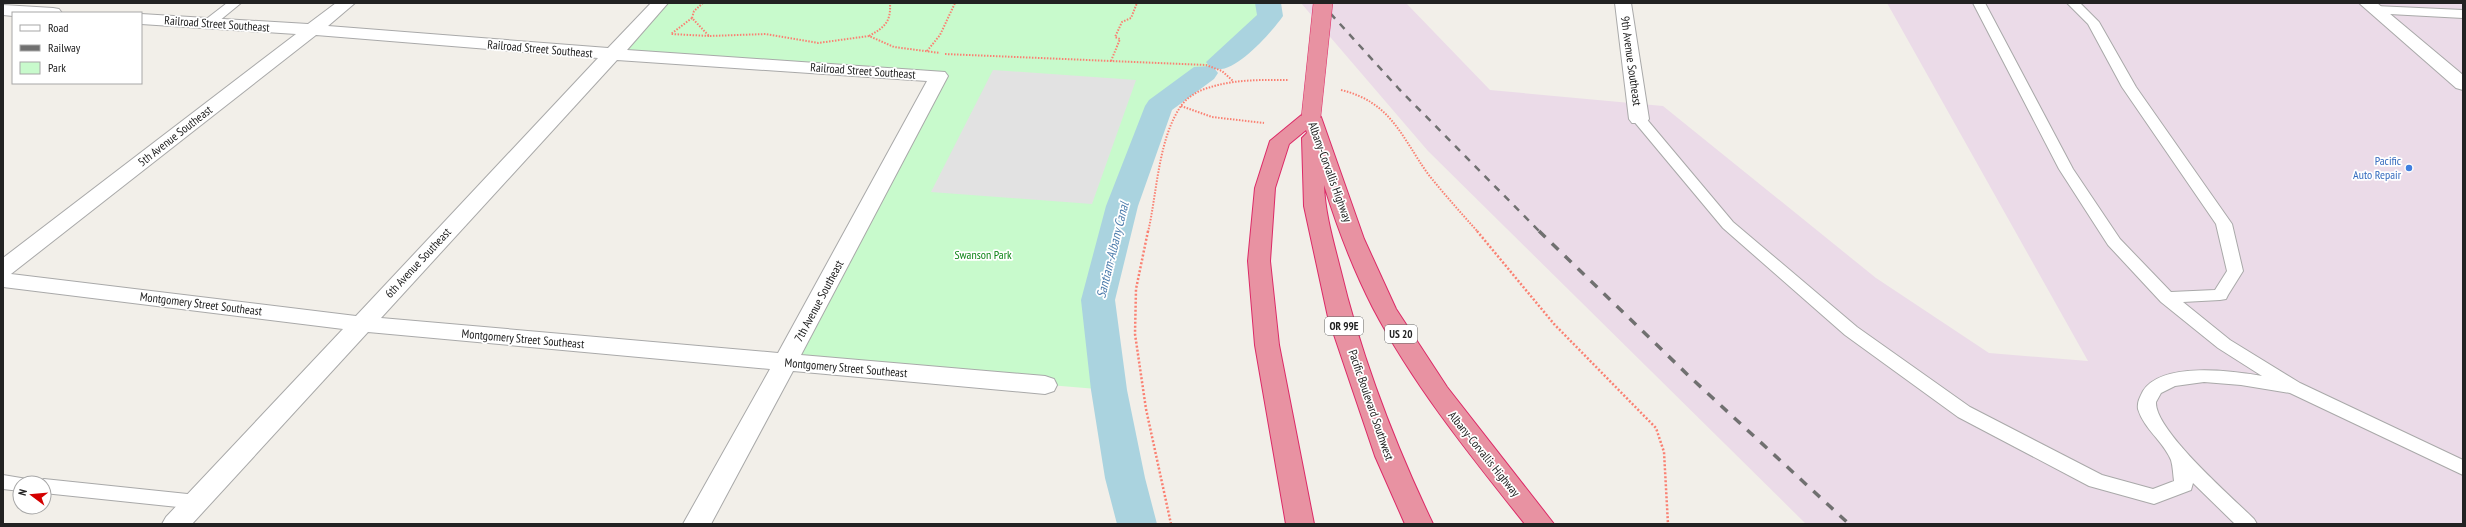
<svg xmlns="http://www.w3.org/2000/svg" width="2466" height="527" viewBox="0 0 2466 527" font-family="'PT Sans Narrow',sans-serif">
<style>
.industrial{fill:#ebdbe8}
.park{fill:#c8facc}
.parking{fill:#e2e2e2}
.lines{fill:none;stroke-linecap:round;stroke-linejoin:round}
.canal{fill:#aad3df;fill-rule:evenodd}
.lane-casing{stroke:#a9a9a9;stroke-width:2}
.street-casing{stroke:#a9a9a9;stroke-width:2}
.highway-casing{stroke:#dc2a67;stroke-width:2}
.path-far1{stroke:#fa8072;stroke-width:2;stroke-dasharray:1.5 1.5;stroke-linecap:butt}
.path{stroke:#fa8072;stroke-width:2.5;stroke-dasharray:2 2;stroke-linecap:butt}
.lane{fill:#fff;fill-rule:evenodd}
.street{fill:#fff;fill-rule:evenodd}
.highway{fill:#e892a2;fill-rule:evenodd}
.rail-far1{stroke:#707070;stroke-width:2.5;stroke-dasharray:7 7;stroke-linecap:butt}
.rail{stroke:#707070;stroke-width:3.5;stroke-dasharray:9 9;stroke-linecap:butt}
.highway-bridge-casing{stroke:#dc2a67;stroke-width:20;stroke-linecap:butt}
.highway-bridge{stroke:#e892a2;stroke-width:19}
.shop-dot{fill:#3f7fe0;stroke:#fff;stroke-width:1.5}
.labels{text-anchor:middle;stroke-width:3.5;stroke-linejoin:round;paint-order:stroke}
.shield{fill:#fff;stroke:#646464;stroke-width:1}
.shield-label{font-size:11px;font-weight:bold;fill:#222}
.street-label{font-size:12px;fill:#222;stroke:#fff}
.shop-label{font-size:12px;fill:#366cbe;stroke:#fff;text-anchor:end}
.park-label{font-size:12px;fill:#0c8416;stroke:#fff}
.water-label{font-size:13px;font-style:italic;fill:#4a7aab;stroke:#fff}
</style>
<rect width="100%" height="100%" fill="#f2efe9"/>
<path class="industrial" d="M1301,3H1406L1490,90L1663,106L1876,278L1989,353L2088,361L1887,3H2463V524H1806L1428,151Z"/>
<path class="park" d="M660,3H1268L1270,16L1242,45L1159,106L1122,206L1098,300L1109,390L785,363L938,76L611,54Z"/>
<path class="parking" d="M993,70L1136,80L1092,204L931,192Z"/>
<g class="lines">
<path class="canal" d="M1255,3H1281L1283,16C1272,32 1235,74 1215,69L1218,73L1214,79L1172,110L1138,206L1115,300L1127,390L1145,478L1157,524H1117L1105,478L1091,390L1081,300L1106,206L1145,106L1149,100L1194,67L1209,66L1206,62L1257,15Z"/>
<g class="lane-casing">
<path id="lane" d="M227,3H241L213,26H205L203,23L205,20Z
M1973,3H1985L2073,169L2120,239L2171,292L2215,290L2227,271L2216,224L2122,87L2088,24L2067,3H2080L2099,22L2136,87L2232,224L2243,271L2228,295L2226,299L2220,300L2183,302L2230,340L2300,383L2463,460V475L2290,393L2241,385L2204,382L2175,386L2161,393L2156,402C2154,430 2233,498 2254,519L2257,524H2235L2193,483L2191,490L2154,504L2089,486L1958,417L1845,335L1723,228L1632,119L1639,115L1644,116L1733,222L1857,327L1970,407L2102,475L2153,489L2174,481C2173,474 2173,467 2171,460C2163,441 2144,429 2138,409C2137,402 2140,397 2143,391C2162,361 2233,371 2262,376L2218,348L2161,302L2108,245L2059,169Z
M2375,6L2463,10V18L2371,13L2369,10Z
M3,475L27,479L29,483H20V491L3,489Z
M44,479L197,495L204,497L207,502L204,507L197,509L44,493V483H36Z"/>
</g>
<g class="street-casing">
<path id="street" d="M336,3H355L328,26L608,48L651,3H668L627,50L945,72L948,76L801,355L1045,376L1054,379L1057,385L1054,391L1045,394L793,371L711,524H683L770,369L368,332L192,524H162L166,517L343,329L3,287V258L296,34L141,24V14L308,24ZM316,35L598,58L356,316L11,274ZM617,60L927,81L778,353L381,318Z
M1615,3H1631L1649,119L1646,123H1632L1629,119Z
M2359,3H2377L2463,75V90L2456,88Z
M3,5L53,8L59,9L62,13H13V16L3,15Z"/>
</g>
<g class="highway-casing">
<path id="highway" d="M1311,111L1318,113L1321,117L1364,239L1396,309L1447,387L1554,524H1525C1470,455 1414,386 1373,308C1353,269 1337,227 1324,185C1325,213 1333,240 1340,268C1361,356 1394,442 1433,524H1405L1375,456L1328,317L1304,206L1302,138L1307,133L1306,130L1289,144L1275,188L1270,261L1279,345L1314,524H1286L1255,345L1248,261L1255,188L1270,141L1304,113Z"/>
</g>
<path class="path-far1" d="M703,3L694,11L692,18L709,36L766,34L818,43L869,36L894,47L940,53
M692,18L671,34L709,36
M869,36C885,27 891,22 890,3
M927,51L940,35L955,3
M945,54L1206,65L1222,71L1233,81
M1111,61L1120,39L1115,37L1122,22L1131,18L1137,3
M1341,90C1391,102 1401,136 1428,174C1444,194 1461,213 1478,232
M1181,106L1212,117L1264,123
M1148,232C1157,194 1158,139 1181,106C1187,97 1199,90 1211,87C1236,79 1263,80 1289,80"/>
<path class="path" d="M1148,231L1136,289L1135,334L1146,409L1171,524
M1477,231L1554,324L1656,428L1664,452L1668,524"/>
<use href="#lane" class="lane"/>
<use href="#street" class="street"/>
<use href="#highway" class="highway"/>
<path class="rail-far1" d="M1321,3L1399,89L1540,232"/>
<path class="rail" d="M1539,231L1690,377L1849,524"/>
<g class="highway-bridge-casing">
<path id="highway-bridge" d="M1311,117L1323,3"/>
</g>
<use href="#highway-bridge" class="highway-bridge"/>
</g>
<circle class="shop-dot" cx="2409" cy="168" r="4"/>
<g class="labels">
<g class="shield">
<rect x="1325" y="317" width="38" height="18" rx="3"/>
<rect x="1385" y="325" width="32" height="18" rx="3"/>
</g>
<g class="shield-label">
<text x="1344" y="330">OR 99E</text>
<text x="1401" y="338">US 20</text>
</g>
<g class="street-label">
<text transform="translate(217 24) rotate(4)" y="4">Railroad Street Southeast</text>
<text transform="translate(540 49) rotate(5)" y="4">Railroad Street Southeast</text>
<text transform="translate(1631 61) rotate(82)" y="4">9th Avenue Southeast</text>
<text transform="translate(863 71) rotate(4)" y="4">Railroad Street Southeast</text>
<text transform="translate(175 136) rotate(-38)" y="4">5th Avenue Southeast</text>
<text transform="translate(1330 172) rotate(70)" y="4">Albany-Corvallis Highway</text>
<text transform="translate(418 263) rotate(-47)" y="4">6th Avenue Southeast</text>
<text transform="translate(819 301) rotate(-62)" y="4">7th Avenue Southeast</text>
<text transform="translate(201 304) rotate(7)" y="4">Montgomery Street Southeast</text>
<text transform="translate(523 339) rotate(5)" y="4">Montgomery Street Southeast</text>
<text transform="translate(846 368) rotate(5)" y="4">Montgomery Street Southeast</text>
<text transform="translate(1371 405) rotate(71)" y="4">Pacific Boulevard Southwest</text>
<text transform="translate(1484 454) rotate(51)" y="4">Albany-Corvallis Highway</text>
</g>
<g class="shop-label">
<text x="2401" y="165">Pacific<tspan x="2401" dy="14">Auto Repair</tspan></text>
</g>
<g class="park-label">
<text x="983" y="259">Swanson Park</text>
</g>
<g class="water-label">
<text transform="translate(1112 250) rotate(-76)" y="5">Santiam-Albany Canal</text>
</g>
</g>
<rect width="2466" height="527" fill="none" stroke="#222222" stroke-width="8"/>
<rect x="12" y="12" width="130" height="72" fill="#ffffff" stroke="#a7a7a7"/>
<rect x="20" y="25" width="20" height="6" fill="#ffffff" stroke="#a7a7a7"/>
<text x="48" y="32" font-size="12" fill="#222222">Road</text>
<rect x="20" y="45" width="20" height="6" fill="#707070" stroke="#a7a7a7"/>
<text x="48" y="52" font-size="12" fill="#222222">Railway</text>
<rect x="20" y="62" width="20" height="12" fill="#c8facc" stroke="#a7a7a7"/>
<text x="48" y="72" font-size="12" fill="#222222">Park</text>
<g transform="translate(32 495) rotate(286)"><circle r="19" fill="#ffffff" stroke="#a7a7a7"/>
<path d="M0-3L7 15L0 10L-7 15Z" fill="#d40000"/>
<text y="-6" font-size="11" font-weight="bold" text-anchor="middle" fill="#222222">N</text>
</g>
</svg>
